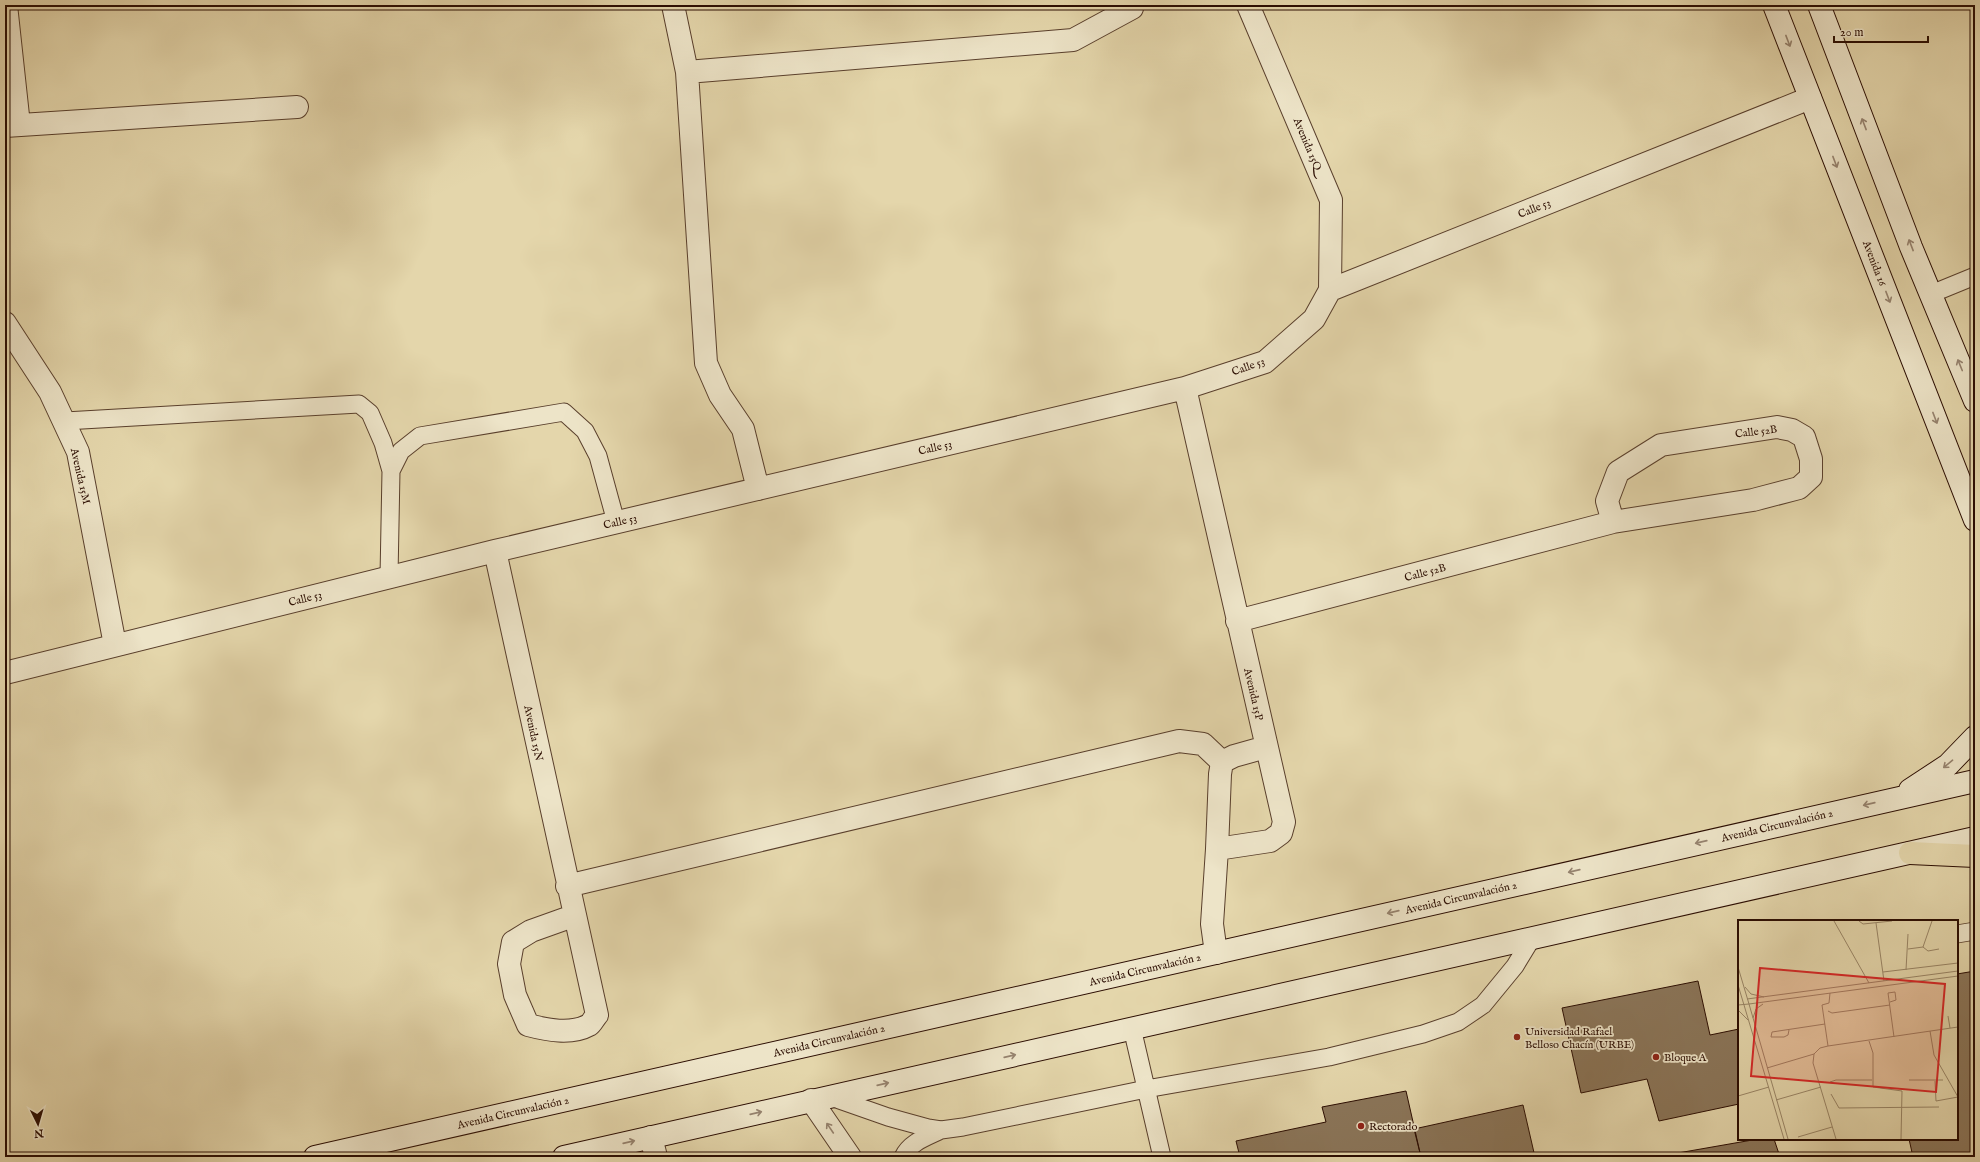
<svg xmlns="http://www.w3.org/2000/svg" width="1980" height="1162" viewBox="0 0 1980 1162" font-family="'IM FELL English',serif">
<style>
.building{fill:#8b765a;stroke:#2b0d02}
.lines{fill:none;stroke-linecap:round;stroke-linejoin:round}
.lane-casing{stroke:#593f2c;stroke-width:19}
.street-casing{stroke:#593f2c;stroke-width:24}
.secondary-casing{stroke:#2b0d02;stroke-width:24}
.highway-casing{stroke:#2b0d02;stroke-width:24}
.lane{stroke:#ede4c8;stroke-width:17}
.street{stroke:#ede4c8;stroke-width:22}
.secondary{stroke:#ede4c8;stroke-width:22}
.highway{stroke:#e4d6ab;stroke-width:22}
.oneway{stroke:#96836f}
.poi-dot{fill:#8f2418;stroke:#ede4c8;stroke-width:1.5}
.labels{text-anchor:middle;stroke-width:3.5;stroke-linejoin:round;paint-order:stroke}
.street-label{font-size:11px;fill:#2b0d02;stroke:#ede4c8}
.poi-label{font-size:11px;fill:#2b0d02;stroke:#ede4c8;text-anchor:start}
.inset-road{fill:none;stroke:#9a8667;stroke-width:1}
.view{fill:#d62828;fill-opacity:0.15;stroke:#d62828;stroke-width:2}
.inset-edge{fill:none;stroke:#2b0d02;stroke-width:2}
</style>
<rect width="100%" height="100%" fill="#e4d6ab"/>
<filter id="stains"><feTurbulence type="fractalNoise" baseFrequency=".005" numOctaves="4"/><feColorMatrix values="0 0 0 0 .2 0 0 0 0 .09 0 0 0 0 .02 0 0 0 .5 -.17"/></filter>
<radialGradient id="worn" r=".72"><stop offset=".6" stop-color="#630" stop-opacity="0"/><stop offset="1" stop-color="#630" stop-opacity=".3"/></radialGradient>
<path class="building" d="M1975,971V1157H1913L1909,1139H1957V974Z
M1698,981L1710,1035L1739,1029V1104L1659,1121L1647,1079L1581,1093L1562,1008Z
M1406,1091L1421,1157H1240L1236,1141L1326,1122L1322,1107Z
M1523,1105L1535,1157H1421L1414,1129Z
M1758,1139H1774L1780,1157H1655Z"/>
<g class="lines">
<g class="lane-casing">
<path id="lane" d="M1931,294L1975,276
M65,421L359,404L370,413L383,443L391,471
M389,577L391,471L401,451L420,436L564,412L585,431L598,456L616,522
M1957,934L1975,931
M1132,1028L1162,1157
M828,1096L888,1117L928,1128L941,1130L963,1127L1146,1089L1329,1057L1423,1034L1458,1022L1483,1005L1515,966L1532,938
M903,1157C910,1142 927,1137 941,1130"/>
</g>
<g class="street-casing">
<path id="street" d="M6,5L19,125
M673,5L687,72L706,363L720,395L743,429L758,489
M1248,5L1331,200L1330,290
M687,72L1073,40L1132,8
M5,126L297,107
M5,323L50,392L78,452L115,645
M1185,388L1284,822L1281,833L1270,841L1217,849L1212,924L1216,953
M495,551L597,1015C594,1018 592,1023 589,1025C571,1035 547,1030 528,1025L515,995L509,964L513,942L531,931L573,916
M1237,621L1613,522L1753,500L1799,488L1811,477V459L1804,437L1792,430L1777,427L1661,445L1618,472L1607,501L1613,522
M5,673L495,551L1185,388L1265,362L1314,319L1330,290L1810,98
M1217,849L1220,774L1222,762L1234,756L1266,747
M567,886L1179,741L1203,744L1222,762
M811,1100L850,1157
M651,1137L656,1157"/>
</g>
<g class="secondary-casing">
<path id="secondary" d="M1774,5L1975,520
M1819,5L1911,247L1975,401
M1910,790L1948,765L1975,737
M315,1157L1975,781
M564,1157L1975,838"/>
</g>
<g class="highway-casing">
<path id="highway" d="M1910,853L1975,856"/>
</g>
<use href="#lane" class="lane"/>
<use href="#street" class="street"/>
<use href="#secondary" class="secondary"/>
<use href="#highway" class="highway"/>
</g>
<defs><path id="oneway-shaft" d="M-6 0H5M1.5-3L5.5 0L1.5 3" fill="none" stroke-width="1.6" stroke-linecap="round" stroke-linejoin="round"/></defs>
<g class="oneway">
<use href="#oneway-shaft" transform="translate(1788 41) rotate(69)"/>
<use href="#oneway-shaft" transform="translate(1864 124) rotate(-111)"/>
<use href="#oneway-shaft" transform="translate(1835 162) rotate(69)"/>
<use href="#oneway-shaft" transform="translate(1911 245) rotate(-111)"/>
<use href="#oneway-shaft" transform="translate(1888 297) rotate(69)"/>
<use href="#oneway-shaft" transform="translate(1960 365) rotate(-112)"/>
<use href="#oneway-shaft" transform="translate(1935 418) rotate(69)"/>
<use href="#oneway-shaft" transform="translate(1948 764) rotate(140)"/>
<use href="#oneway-shaft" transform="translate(1869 804) rotate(167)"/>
<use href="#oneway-shaft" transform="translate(1701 842) rotate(167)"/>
<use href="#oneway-shaft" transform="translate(1574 871) rotate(167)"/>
<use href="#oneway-shaft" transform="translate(1393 912) rotate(167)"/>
<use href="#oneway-shaft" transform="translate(1010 1056) rotate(-13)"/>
<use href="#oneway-shaft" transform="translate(883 1084) rotate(-13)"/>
<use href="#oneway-shaft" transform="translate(756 1113) rotate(-13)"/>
<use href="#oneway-shaft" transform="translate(830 1128) rotate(-124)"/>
<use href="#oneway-shaft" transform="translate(629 1142) rotate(-13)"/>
</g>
<g class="poi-dot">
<circle cx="1517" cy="1037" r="4"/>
<circle cx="1656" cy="1057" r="4"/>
<circle cx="1361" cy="1126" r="4"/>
</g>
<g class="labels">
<g class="street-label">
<text transform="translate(1308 144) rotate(67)" y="4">Avenida 15Q</text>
<text transform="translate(1534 208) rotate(-22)" y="4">Calle 53</text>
<text transform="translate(1875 263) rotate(69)" y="4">Avenida 16</text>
<text transform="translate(1248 366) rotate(-20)" y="4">Calle 53</text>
<text transform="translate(1756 431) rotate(-7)" y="4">Calle 52B</text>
<text transform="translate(935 447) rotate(-13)" y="4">Calle 53</text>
<text transform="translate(81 476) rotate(77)" y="4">Avenida 15M</text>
<text transform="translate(620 521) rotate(-13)" y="4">Calle 53</text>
<text transform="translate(1425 572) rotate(-15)" y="4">Calle 52B</text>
<text transform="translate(305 598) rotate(-14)" y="4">Calle 53</text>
<text transform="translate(1254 694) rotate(77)" y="4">Avenida 15P</text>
<text transform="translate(534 733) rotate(78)" y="4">Avenida 15N</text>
<text transform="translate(1777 825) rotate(-13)" y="4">Avenida Circunvalación 2</text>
<text transform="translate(1461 897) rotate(-13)" y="4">Avenida Circunvalación 2</text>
<text transform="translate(1145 969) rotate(-13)" y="4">Avenida Circunvalación 2</text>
<text transform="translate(829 1040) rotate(-13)" y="4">Avenida Circunvalación 2</text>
<text transform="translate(513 1112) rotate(-13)" y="4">Avenida Circunvalación 2</text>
</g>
<g class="poi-label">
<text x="1525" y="1035">Universidad Rafael<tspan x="1525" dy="13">Belloso Chacín (URBE)</tspan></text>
<text x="1664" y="1061">Bloque A</text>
<text x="1369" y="1130">Rectorado</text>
</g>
</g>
<g transform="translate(1738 920)">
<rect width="220" height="220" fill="#e4d6ab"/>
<path class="inset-road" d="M96,1L131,63M121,1L125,4L154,1M138,3L146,61M185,27L190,31L201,29M170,29L185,27L194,1M0,47L11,84L0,85M168,50L170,14M145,52L220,43M0,65L6,85M7,67L13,74L26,77M9,79L220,51M152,82L158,80L157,72L150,73L156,117M11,84L50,219M11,84L220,56M6,85L46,219M0,90L10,100M90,91L94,93L152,85M210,96L212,108M15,98L18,89L25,84M51,110L50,115L46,117H33L34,112L87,104M192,111L196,135L220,177M131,121L135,133V167L164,171L163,219M90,126L84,85L91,83L92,73M76,134L75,143L98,219M29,148L76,134L82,128L90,126L220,107M171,160H205M197,161L198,181L220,177M92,162L98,160H134M93,174L101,188L201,187M0,176L31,167M38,180L83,167M60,217L94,207"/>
<path class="view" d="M22,48L207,64L198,172L13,156Z"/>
<rect width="220" height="220" class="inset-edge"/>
</g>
<rect width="1980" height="1162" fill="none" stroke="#e4d6ab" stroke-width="20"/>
<rect x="6" y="6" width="1968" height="1150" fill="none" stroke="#2b0d02" stroke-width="2"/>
<rect x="10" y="10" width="1960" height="1142" fill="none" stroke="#2b0d02"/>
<g transform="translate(38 1124) rotate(175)" stroke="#ede4c8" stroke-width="3" paint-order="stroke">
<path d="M0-3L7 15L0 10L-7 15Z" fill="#2b0d02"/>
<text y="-6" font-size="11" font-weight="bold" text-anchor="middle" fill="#2b0d02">N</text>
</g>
<path d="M1834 36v6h94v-6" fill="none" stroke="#2b0d02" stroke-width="2"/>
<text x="1840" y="36" font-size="12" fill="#2b0d02" stroke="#ede4c8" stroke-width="3" paint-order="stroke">20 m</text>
<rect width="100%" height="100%" filter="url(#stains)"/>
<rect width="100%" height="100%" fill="url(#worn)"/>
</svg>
